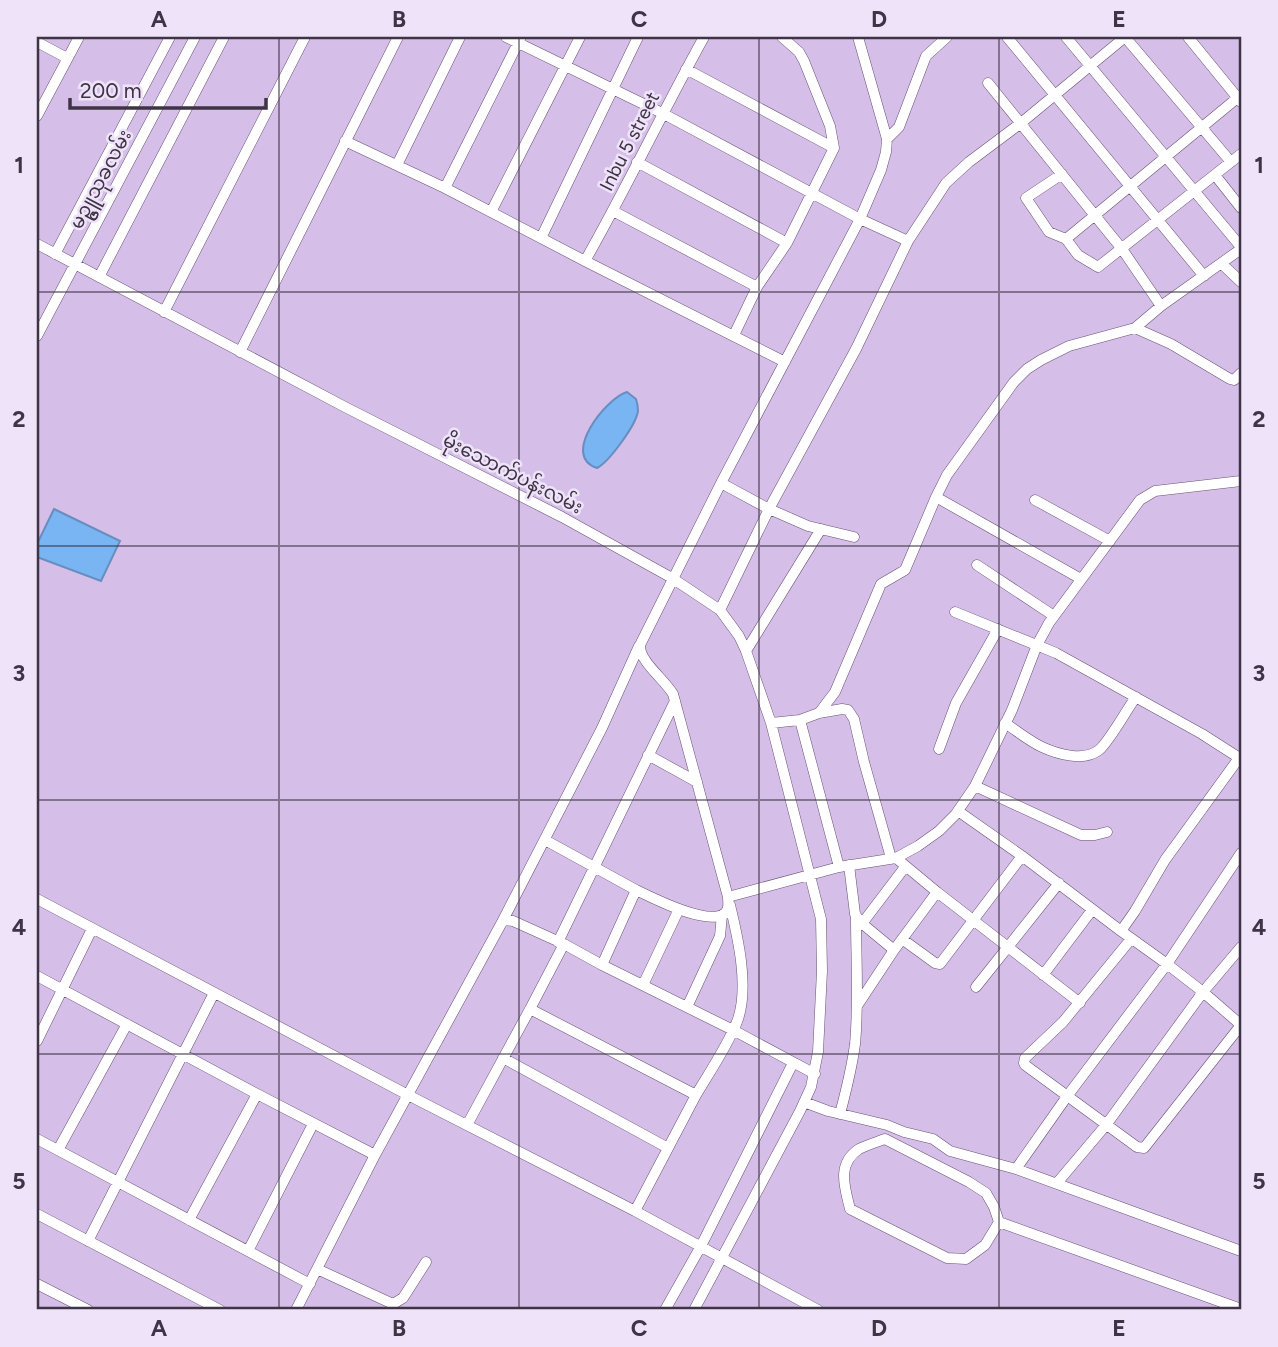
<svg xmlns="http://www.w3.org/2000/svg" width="1278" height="1347" viewBox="0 0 1278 1347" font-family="Figtree,'Noto Sans Myanmar',sans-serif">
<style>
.water{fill:#79b5f3;stroke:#678ebf;stroke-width:2}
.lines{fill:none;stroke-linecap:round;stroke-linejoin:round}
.minor-casing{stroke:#685376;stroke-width:11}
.minor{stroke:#fff;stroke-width:10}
.grid{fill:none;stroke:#3e3445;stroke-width:2;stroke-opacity:0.55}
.labels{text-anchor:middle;stroke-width:5;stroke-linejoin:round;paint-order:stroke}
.street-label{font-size:19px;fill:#3e3445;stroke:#efe3f9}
.neatline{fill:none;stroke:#3e3445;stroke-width:2.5}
.grid-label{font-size:23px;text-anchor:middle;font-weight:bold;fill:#3e3445}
</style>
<rect width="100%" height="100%" fill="#d5bee7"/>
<path class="water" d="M627,392L636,399C637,402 638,408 638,411C636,425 609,462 597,468C560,456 606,398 627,392Z
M54,509L120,541L101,581L37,557V544Z"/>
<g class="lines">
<g class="minor-casing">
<path id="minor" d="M506,37L662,113L860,219L908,241
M858,37L887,139L886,152L881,170L860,219L721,483L640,645C639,661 664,679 673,694L728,897L839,867L896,858L918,846L939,831L955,815L975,786L1012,710L1037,645L1049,623L1140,500L1155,491L1241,481
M1007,37L1204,276
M1066,37L1241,247
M1125,37L1231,162
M1188,37L1241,102
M37,42L67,58
M686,69L834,148
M988,83L1122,249L1161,306L1241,249
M37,116L79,37
M887,139L899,127L926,56L947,37
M345,141L445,188L585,261L785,362
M637,162L787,243
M397,165L460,37
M1062,174L1026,198L1049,232L1066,239L1078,255L1098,267L1241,154
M1215,175L1241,208
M445,188L521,37
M613,211L757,287
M491,212L580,37
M541,238L638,37
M1066,239L1241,95
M37,244L345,407L562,517L672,578L720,610L739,636L746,651L771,723L821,919L822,971L818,1052L811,1087L800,1111L694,1310
M55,254L170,37
M585,261C627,187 663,111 704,37
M1222,264L1241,282
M99,277L224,37
M164,312L305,37
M1135,328L1171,344L1230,379L1234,380L1241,373
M734,335L757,287L787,243L834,148L830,126L804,61L799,52L782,37
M37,336L195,37
M240,352L398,37
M721,483L769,509L856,349L908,241L946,183L969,162L1021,123L1125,37
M936,497L1081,579
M1035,500L1110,541
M977,565L1054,616
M720,610L769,509L808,526L854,537
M955,612L1056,653L1202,734L1241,759
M746,651L821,529
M819,713L842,709L848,710L854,719L864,762L891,858
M800,720L839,867
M771,723L800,720L819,713L835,692L881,584L905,570L936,497L947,475L1014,382L1027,369L1041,360L1069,346L1135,328L1161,306
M1005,723C1017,731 1029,741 1042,747C1057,754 1084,762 1099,750C1109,742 1127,709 1136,697
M939,749L956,703L998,629
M648,755L697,782
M975,786L1081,835H1095L1107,832
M958,811L1022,856L1121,931L1167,964L1203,992L1241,1025
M545,840L636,890
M896,858L937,892L1080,1003
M849,865L855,914L859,920L864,921L905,867
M37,899L408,1095L635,1211L818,1310
M859,921L894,950
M501,924L602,728L639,646
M1121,931L1135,911L1165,860L1239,758
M902,939L935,963L940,964L1022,856
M1131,939L1063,1022L1025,1058L1024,1063L1025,1065L1137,1147L1144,1148L1241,1025
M558,942L675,701
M602,965L733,1030L815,1074
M1043,975L1092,910
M37,976L257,1094L375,1155
M643,985L679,909
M976,987L1059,883
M857,1006L894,950L937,892
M687,1007L720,936L722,915
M530,1009L564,944L602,965L636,890C653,898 708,927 725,913C730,909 728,903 728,897
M37,1041L92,929
M503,1058L668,1148
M696,1095C709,1073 730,1042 738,1019C749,986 738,938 730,905
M804,1102L828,1111L887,1125L904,1132L933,1139L950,1151L1016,1169L1068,1095L1167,964L1241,853
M840,1114C846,1091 852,1068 855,1044C859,1002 856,959 856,917
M467,1125L530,1009L696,1095L635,1211
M37,1139L310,1284
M885,1139L969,1182L986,1193L994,1207L999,1222L985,1245L966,1259L947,1258L850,1209C845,1188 836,1164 859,1149C867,1145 877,1142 885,1139Z
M58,1150L127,1024
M1016,1169L1241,1251
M1057,1183L1106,1125L1203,992L1241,947
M37,1214L220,1310
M189,1220L257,1094
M999,1222L1241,1309
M88,1241L214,993
M248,1251L313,1124
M317,1269L393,1304L403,1298L426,1262
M37,1284L88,1310
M296,1310L375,1155L501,924L504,920L513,921L564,944
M665,1310L701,1246L793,1063"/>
</g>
<use href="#minor" class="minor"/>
</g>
<path class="grid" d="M279,37V1310M519,37V1310M759,37V1310M999,37V1310M37,292H1241M37,546H1241M37,800H1241M37,1054H1241"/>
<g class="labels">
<g class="street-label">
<text transform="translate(629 141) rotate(-63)" y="7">Inbu 5 street</text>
<text transform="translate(100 179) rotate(-62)" y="7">မဥ္ဇူသုခလမ်း</text>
<text transform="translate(513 473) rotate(27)" y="7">မိုးသောက်ပန်းလမ်း</text>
</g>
</g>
<rect width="1278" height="1347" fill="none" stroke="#efe3f9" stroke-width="77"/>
<path d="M70 98v10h196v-10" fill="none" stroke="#3e3445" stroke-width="3.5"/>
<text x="80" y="98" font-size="21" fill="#3e3445" stroke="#efe3f9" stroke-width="5" paint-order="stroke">200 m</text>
<rect x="38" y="38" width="1202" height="1270" class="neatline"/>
<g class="grid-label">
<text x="159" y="27">A</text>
<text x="399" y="27">B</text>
<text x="639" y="27">C</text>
<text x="879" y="27">D</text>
<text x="1119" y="27">E</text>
<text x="19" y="173">1</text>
<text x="1259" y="173">1</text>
<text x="19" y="427">2</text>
<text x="1259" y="427">2</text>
<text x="19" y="681">3</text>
<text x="1259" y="681">3</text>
<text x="19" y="935">4</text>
<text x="1259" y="935">4</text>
<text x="19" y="1189">5</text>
<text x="1259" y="1189">5</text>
<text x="159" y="1336">A</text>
<text x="399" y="1336">B</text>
<text x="639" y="1336">C</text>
<text x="879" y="1336">D</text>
<text x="1119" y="1336">E</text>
</g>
</svg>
